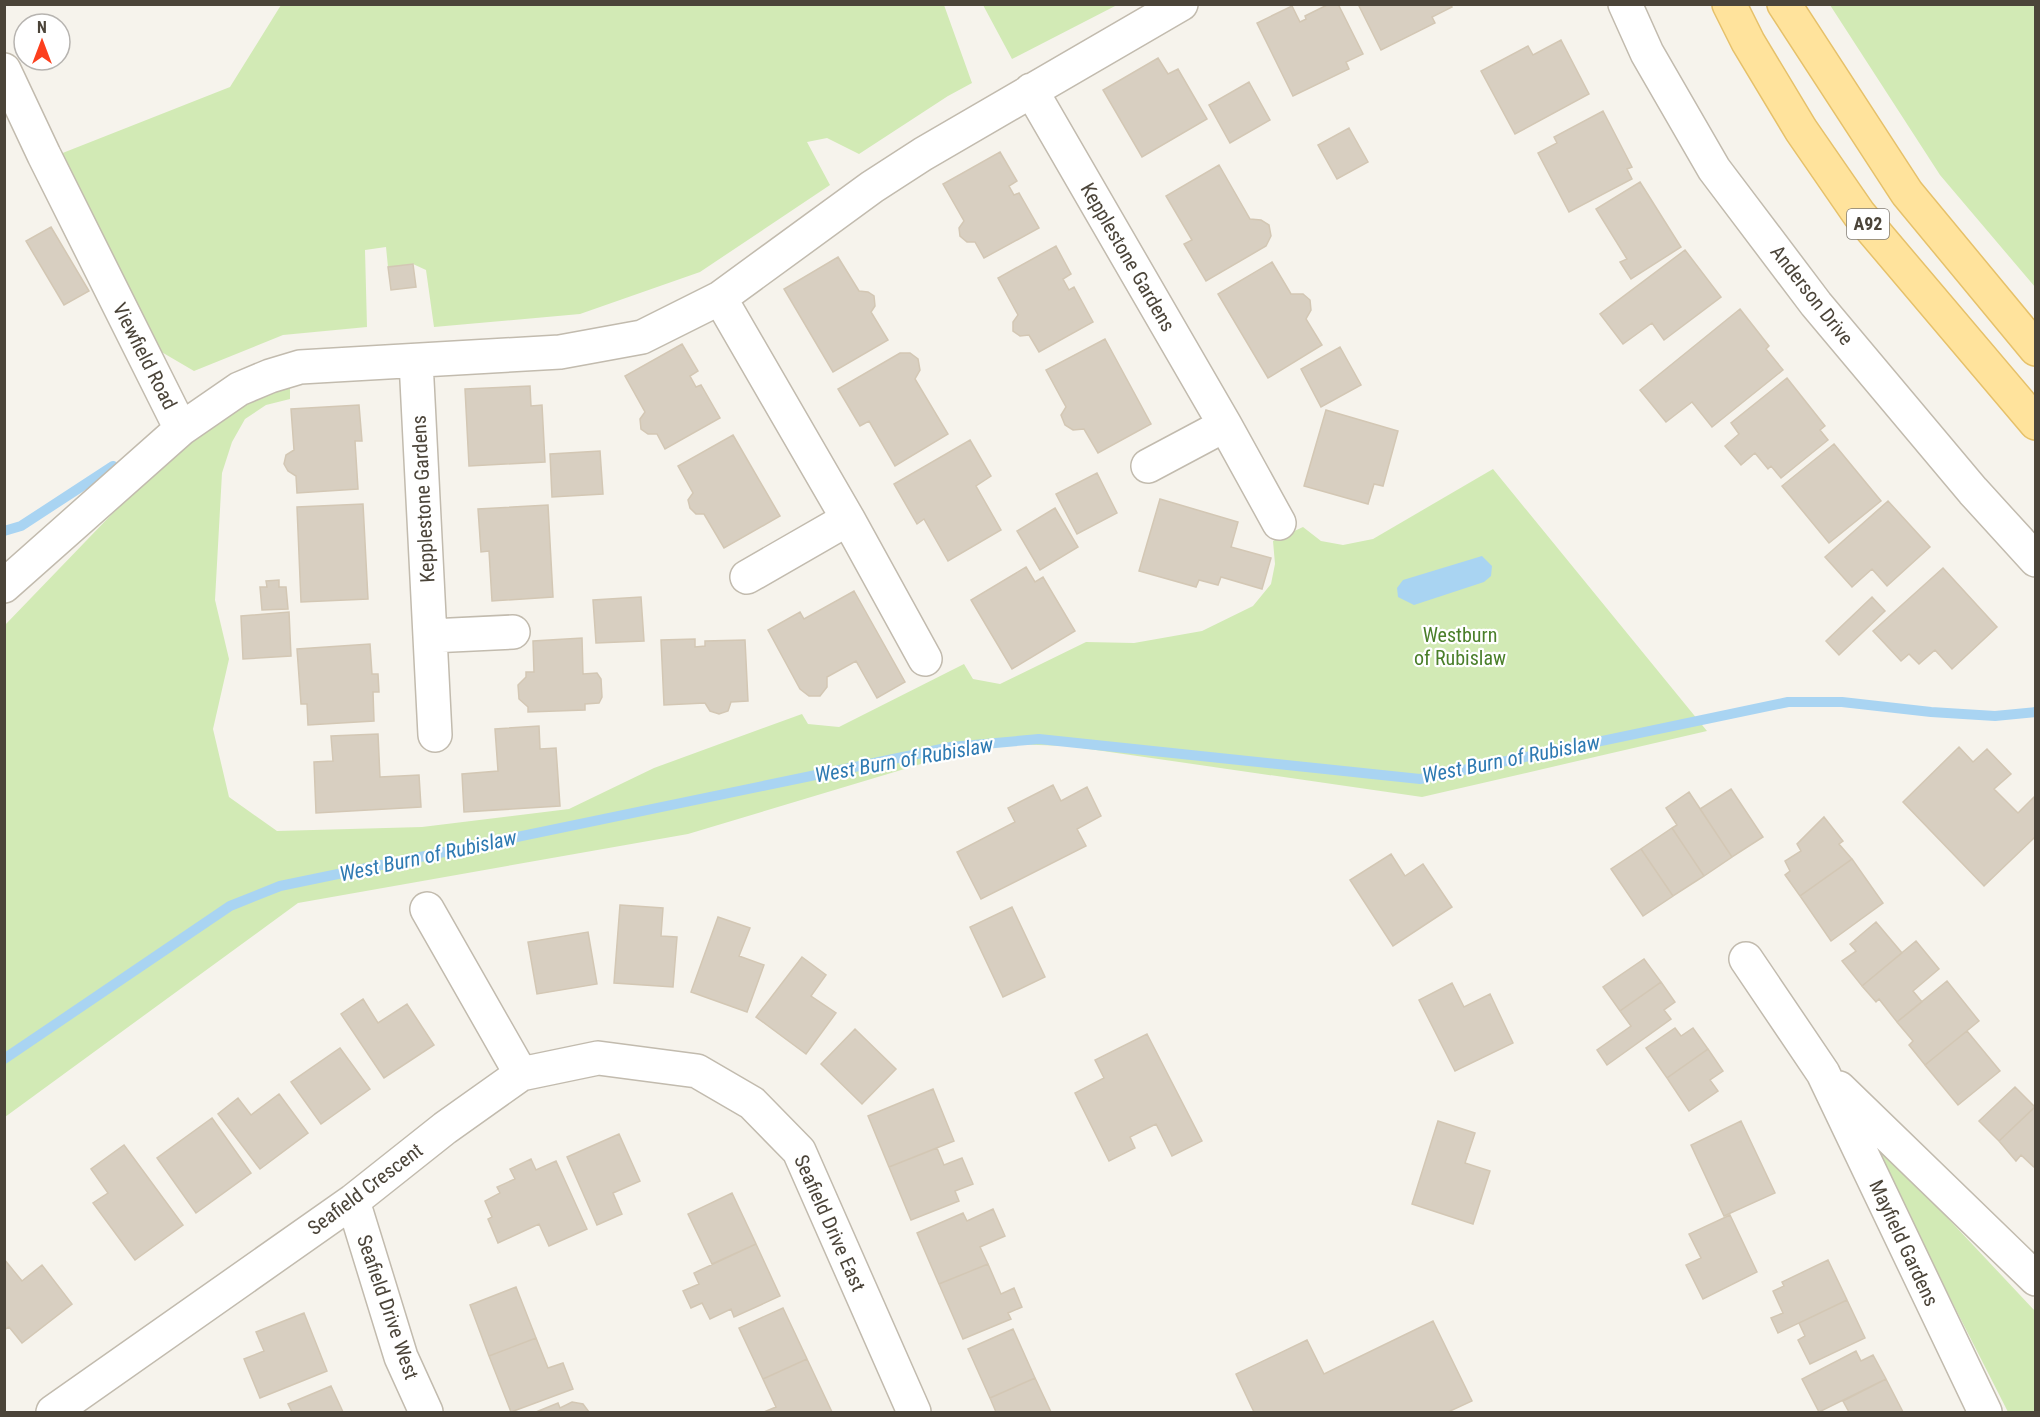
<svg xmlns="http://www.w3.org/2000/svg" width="2040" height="1417" viewBox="0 0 2040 1417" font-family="'Roboto Condensed',sans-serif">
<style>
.green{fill:#d2eab5}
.water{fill:#a9d4f2}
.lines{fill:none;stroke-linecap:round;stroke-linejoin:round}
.stream{stroke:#a9d4f2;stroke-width:10}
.building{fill:#d8cfc1;stroke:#d3c7b4;stroke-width:1.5}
.street-casing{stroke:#c2bbae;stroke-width:36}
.primary-casing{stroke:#e6c16a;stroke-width:36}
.street{stroke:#fff;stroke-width:33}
.primary{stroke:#ffe39c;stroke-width:33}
.labels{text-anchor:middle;stroke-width:4.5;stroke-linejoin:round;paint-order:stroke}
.shield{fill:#fff;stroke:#817c74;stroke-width:1.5}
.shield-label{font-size:18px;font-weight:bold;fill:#4b4439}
.street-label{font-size:20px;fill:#4b4439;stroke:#fff}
.park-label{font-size:20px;fill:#4a7f2a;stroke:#fff}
.water-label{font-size:21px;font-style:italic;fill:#2e7ab2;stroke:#fff}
</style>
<rect width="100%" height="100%" fill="#f6f3ec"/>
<path class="green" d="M281,5H944L972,83L948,96L859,154L827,138L807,142L830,185L700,272L580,314L434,327L426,270L413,264L388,267L386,247L365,250L367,327L283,335L194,371L153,347L55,156L230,87Z
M983,5H1117L1012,59Z
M1830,5H2035V287L1940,175Z
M290,372V399L266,405L245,419L232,442L222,473L215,600L229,659L213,729L229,797L277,831L422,827L569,809L654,768L802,714L808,724L839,727L964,664L973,679L1000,684L1086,642L1134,643L1202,631L1253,606L1271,584L1275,564L1273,541L1303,527L1321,541L1343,545L1373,539L1493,469L1707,731L1422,797L1068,746L1010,744L971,749L688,834L298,903L5,1117V625L191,432Z
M1864,1129L2035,1311V1412H2008Z"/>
<path class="water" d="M1482,556L1492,566L1491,576L1484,582L1414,605L1398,597L1397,588L1403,580Z"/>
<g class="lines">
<path class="stream" d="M4,531L21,526L113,466
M4,1059L230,906L280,886L951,747L1039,739L1420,779L1788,702H1842L1931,712L1995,716L2036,712"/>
</g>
<path class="building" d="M1329,4H1338L1363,54L1346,62L1349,69L1293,96L1257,23L1292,6L1300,22L1306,19L1305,16Z
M1358,4H1450L1452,7L1432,17L1435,23L1381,50Z
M1561,40L1589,94L1515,134L1481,71L1528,46L1533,55Z
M1158,58L1168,74L1178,69L1207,119L1142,157L1103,90Z
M1249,82L1270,120L1230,143L1209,105Z
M1603,111L1632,167L1627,169L1632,179L1569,212L1538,153L1557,143L1554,137Z
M1349,128L1368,162L1337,179L1318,145Z
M1000,152L1017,181L1009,186L1014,195L1019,193L1039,228L984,258L975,242H967L960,236L959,228L964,221L943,184Z
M1219,165L1250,219L1261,220L1269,225L1271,236L1266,246L1206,281L1184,244L1192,240L1166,196Z
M1640,182L1681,247L1631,279L1620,262L1627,259L1596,209Z
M51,227L89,291L64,305L26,241Z
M1056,246L1071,274L1063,279L1069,290L1074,287L1093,322L1039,352L1029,335L1020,336L1013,331V322L1018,315L998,278Z
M1685,250L1721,297L1664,340L1652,323L1623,344L1600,314Z
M838,257L859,291L868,292L874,296L875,306L871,312L888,340L833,372L784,289Z
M1272,262L1291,294H1303L1310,300L1311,310L1306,319L1322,345L1268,378L1218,294Z
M413,264L416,287L391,290L388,267Z
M1740,309L1769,346L1766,349L1783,370L1712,427L1692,402L1666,422L1640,390Z
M1105,339L1151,424L1098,453L1084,429L1073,430L1065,425L1061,415L1066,407L1046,370Z
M682,344L698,371L690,376L696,387L701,385L720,418L665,449L657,434H648L641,429L640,419L645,412L625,376Z
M1340,347L1361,385L1321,407L1301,369Z
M900,353H910L918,359L920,370L915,379L948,434L895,466L869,421L860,426L838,389Z
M1787,378L1825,426L1820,430L1828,440L1781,478L1771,466L1768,469L1755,453L1741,465L1725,446L1739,434L1731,423Z
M530,386L531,406L542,405L545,462L469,466L465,389Z
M359,405L362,441H355L358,489L297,493L296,476L288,471L284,464L286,455L294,450L291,409Z
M1326,410L1398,431L1383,486L1374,484L1368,504L1304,486Z
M733,435L780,516L724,548L704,514H696L690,508L688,500L693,493L678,466Z
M970,440L991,476L976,486L1001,530L948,561L924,519L917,524L894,484Z
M1834,444L1881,501L1829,543L1782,486Z
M600,451L603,494L552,497L550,454Z
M1097,473L1117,513L1077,534L1056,494Z
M1160,499L1238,522L1231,547L1271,558L1262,589L1221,577L1218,585L1199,580L1196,587L1139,571Z
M1888,501L1930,547L1887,586L1872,569L1852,587L1825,557Z
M363,504L368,599L301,602L297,507Z
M548,505L553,597L492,601L489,551L481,552L478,509Z
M1055,508L1078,547L1040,570L1017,531Z
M1026,567L1035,582L1043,577L1075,631L1012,669L971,600Z
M1943,568L1997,627L1952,669L1935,650L1919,664L1909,654L1901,661L1873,631Z
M279,580V587H286L288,609L262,610L260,587H267L266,581Z
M854,591L905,682L877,698L856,661L827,677V687L820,696H809L800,689L768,630L800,612L804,619Z
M641,597L644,641L596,643L593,600Z
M1872,597L1885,611L1839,655L1826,641Z
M289,612L291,656L243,659L241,616Z
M582,638L583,674L597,673L601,679L602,697L599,703L585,704V710L528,712V707L519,699L518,685L526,677V672H534L533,641Z
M695,639V647L705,646V641L745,640L748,701L731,702L728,711L719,714L710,711L705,703L664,705L661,640Z
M370,644L372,674H378L379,692H373L374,721L308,725L307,704H301L297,649Z
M539,726L540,749L556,748L560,806L464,812L462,774L498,771L495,729Z
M378,734L380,777L419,775L421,807L316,813L314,762L333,761L331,736Z
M1959,747L1973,762L1987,749L2011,774L1994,789L2018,813L2034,797L2036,799V836L1984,886L1903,802Z
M1053,785L1061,801L1087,787L1101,816L1077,829L1086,846L981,899L957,852L1015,822L1008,808Z
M1731,789L1763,837L1732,857L1700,809Z
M1689,792L1732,857L1704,876L1672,828L1677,825L1666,808Z
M1824,817L1843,841L1839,844L1852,859L1800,896L1785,875L1790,871L1785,861L1801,851L1797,844Z
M1672,828L1704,876L1673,896L1641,849Z
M1641,849L1673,896L1643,916L1611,869Z
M1391,854L1405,876L1423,864L1452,907L1393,946L1350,880Z
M1852,859L1883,903L1831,941L1800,896Z
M620,905L663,908L661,936L677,937L673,987L614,983Z
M1012,907L1045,977L1003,997L970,927Z
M718,917L750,928L739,956L764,965L747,1012L691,992Z
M1876,922L1902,953L1862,986L1842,961L1856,951L1850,944Z
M588,932L597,984L537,994L528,942Z
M1916,941L1939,969L1913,991L1922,1002L1897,1022L1879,999L1876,1002L1862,986Z
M802,957L826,975L811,996L836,1013L806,1054L756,1017Z
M1644,959L1661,982L1620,1011L1603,987Z
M1947,981L1979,1021L1925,1065L1909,1045L1913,1041L1897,1022Z
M1661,982L1675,1002L1664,1010L1671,1019L1607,1065L1597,1050L1631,1026L1620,1011Z
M1452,983L1464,1007L1490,994L1513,1043L1455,1071L1419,1000Z
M363,999L378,1023L407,1004L434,1045L384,1078L341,1014Z
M1675,1028L1681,1036L1693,1028L1708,1049L1667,1078L1646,1048Z
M855,1029L896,1069L862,1104L821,1064Z
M1967,1031L2000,1071L1958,1105L1925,1065Z
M1147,1034L1202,1141L1172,1156L1156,1124L1130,1137L1135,1148L1109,1161L1075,1093L1104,1078L1095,1060Z
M340,1048L370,1089L321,1124L291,1082Z
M1708,1049L1723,1071L1710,1080L1718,1091L1689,1111L1667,1078Z
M2015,1087L2035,1107L1999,1141L1979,1121Z
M933,1089L954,1141L889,1167L868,1116Z
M279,1094L308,1133L260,1169L218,1114L238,1098L251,1115Z
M2036,1106V1169L2021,1155L2016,1161L1999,1141Z
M212,1118L251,1173L196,1213L157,1158Z
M1438,1121L1475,1133L1465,1163L1490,1171L1473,1224L1412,1204Z
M1741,1121L1775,1193L1724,1216L1691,1145Z
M619,1134L640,1181L613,1193L622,1214L597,1225L567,1157Z
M124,1145L183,1225L135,1260L93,1203L108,1193L91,1169Z
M937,1148L944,1165L962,1158L973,1184L955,1191L959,1201L911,1220L889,1167Z
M531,1159L536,1170L556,1161L587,1229L549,1246L539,1224L498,1243L488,1219L492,1217L485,1201L500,1193L497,1187L515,1179L510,1169Z
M732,1193L756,1244L712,1264L688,1214Z
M993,1209L1005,1236L980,1247L988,1264L939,1284L917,1233L963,1213L967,1221Z
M1730,1215L1757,1272L1703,1299L1686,1265L1701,1258L1689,1234Z
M756,1244L780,1296L734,1317L731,1309L710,1319L702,1303L691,1308L683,1291L699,1284L694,1273Z
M4,1259L22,1281L42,1265L72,1304L22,1343L9,1327L4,1330Z
M1828,1260L1847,1300L1778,1333L1771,1318L1783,1313L1773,1291L1784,1286L1782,1282Z
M988,1264L1001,1294L1014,1288L1022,1307L1008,1313L1011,1319L963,1339L939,1284Z
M516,1287L536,1338L489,1356L470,1305Z
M1847,1300L1865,1338L1810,1364L1798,1340L1805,1336L1799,1323Z
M783,1308L807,1359L763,1379L739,1328Z
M304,1313L327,1371L260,1398L244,1359L264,1351L256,1332Z
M1433,1321L1472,1401L1448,1412H1254L1236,1374L1307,1340L1324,1374Z
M1013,1329L1035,1378L990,1398L968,1349Z
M536,1338L548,1368L563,1363L573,1389L511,1412L489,1356Z
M1856,1351L1861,1361L1873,1355L1886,1379L1819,1412L1802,1379Z
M807,1359L832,1412H764L776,1407L763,1379Z
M1035,1378L1051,1412H996L990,1398Z
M1886,1379L1903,1412H1849L1843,1401Z
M331,1386L343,1412H292L288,1404Z
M572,1402L583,1404L589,1412H536L558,1403L560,1408Z"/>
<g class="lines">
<g class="street-casing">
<path id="street" d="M1625,4L1647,53L1714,169L1816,304L1973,491L2036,560
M4,70L44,155L181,429L4,586
M1031,90L1225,425L1279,523
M720,298L848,519L925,659
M416,361L435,735
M181,429L239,389L270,376L300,367L560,352L642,337L720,298L872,187L923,154L1181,4
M1148,466L1225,425
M747,577L848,519
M431,636L513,632
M1746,959L1823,1073L1985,1412
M521,1074L598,1058L697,1071L752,1103L799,1151L914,1412
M1839,1088L2036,1279
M353,1201L401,1357L426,1412
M53,1412L353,1201L445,1128L521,1074L427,909"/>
</g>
<g class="primary-casing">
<path id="primary" d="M1729,4L1748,42L1801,130L1859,214L2036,423
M1784,4L1907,193L2036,349"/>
</g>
<use href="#street" class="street"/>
<use href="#primary" class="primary"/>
</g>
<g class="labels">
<rect class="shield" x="1847" y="209" width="42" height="30" rx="4.5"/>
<g class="shield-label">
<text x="1868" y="230">A92</text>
</g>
<g class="street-label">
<text transform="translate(1128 257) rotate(60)" y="7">Kepplestone Gardens</text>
<text transform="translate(1812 295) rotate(52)" y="7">Anderson Drive</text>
<text transform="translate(145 356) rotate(63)" y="7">Viewfield Road</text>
<text transform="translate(423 499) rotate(-93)" y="7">Kepplestone Gardens</text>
<text transform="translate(365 1189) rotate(-37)" y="7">Seafield Crescent</text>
<text transform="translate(830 1223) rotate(66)" y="7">Seafield Drive East</text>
<text transform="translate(1904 1243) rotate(65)" y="7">Mayfield Gardens</text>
<text transform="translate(388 1307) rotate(71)" y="7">Seafield Drive West</text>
</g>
<g class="park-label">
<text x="1460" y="642">Westburn<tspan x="1460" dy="23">of Rubislaw</tspan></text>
</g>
<g class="water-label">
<text transform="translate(1511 759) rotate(-11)" y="7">West Burn of Rubislaw</text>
<text transform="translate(904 760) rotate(-10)" y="7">West Burn of Rubislaw</text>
<text transform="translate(428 856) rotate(-12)" y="7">West Burn of Rubislaw</text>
</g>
</g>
<rect width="2040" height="1417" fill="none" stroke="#4b4439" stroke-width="12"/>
<g transform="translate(42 42)"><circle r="28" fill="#ffffff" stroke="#b7b4b0" stroke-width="1.5"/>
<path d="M0-4.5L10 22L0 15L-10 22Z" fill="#fc3f1d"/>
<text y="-9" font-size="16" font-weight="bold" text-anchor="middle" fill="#4b4439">N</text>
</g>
</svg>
